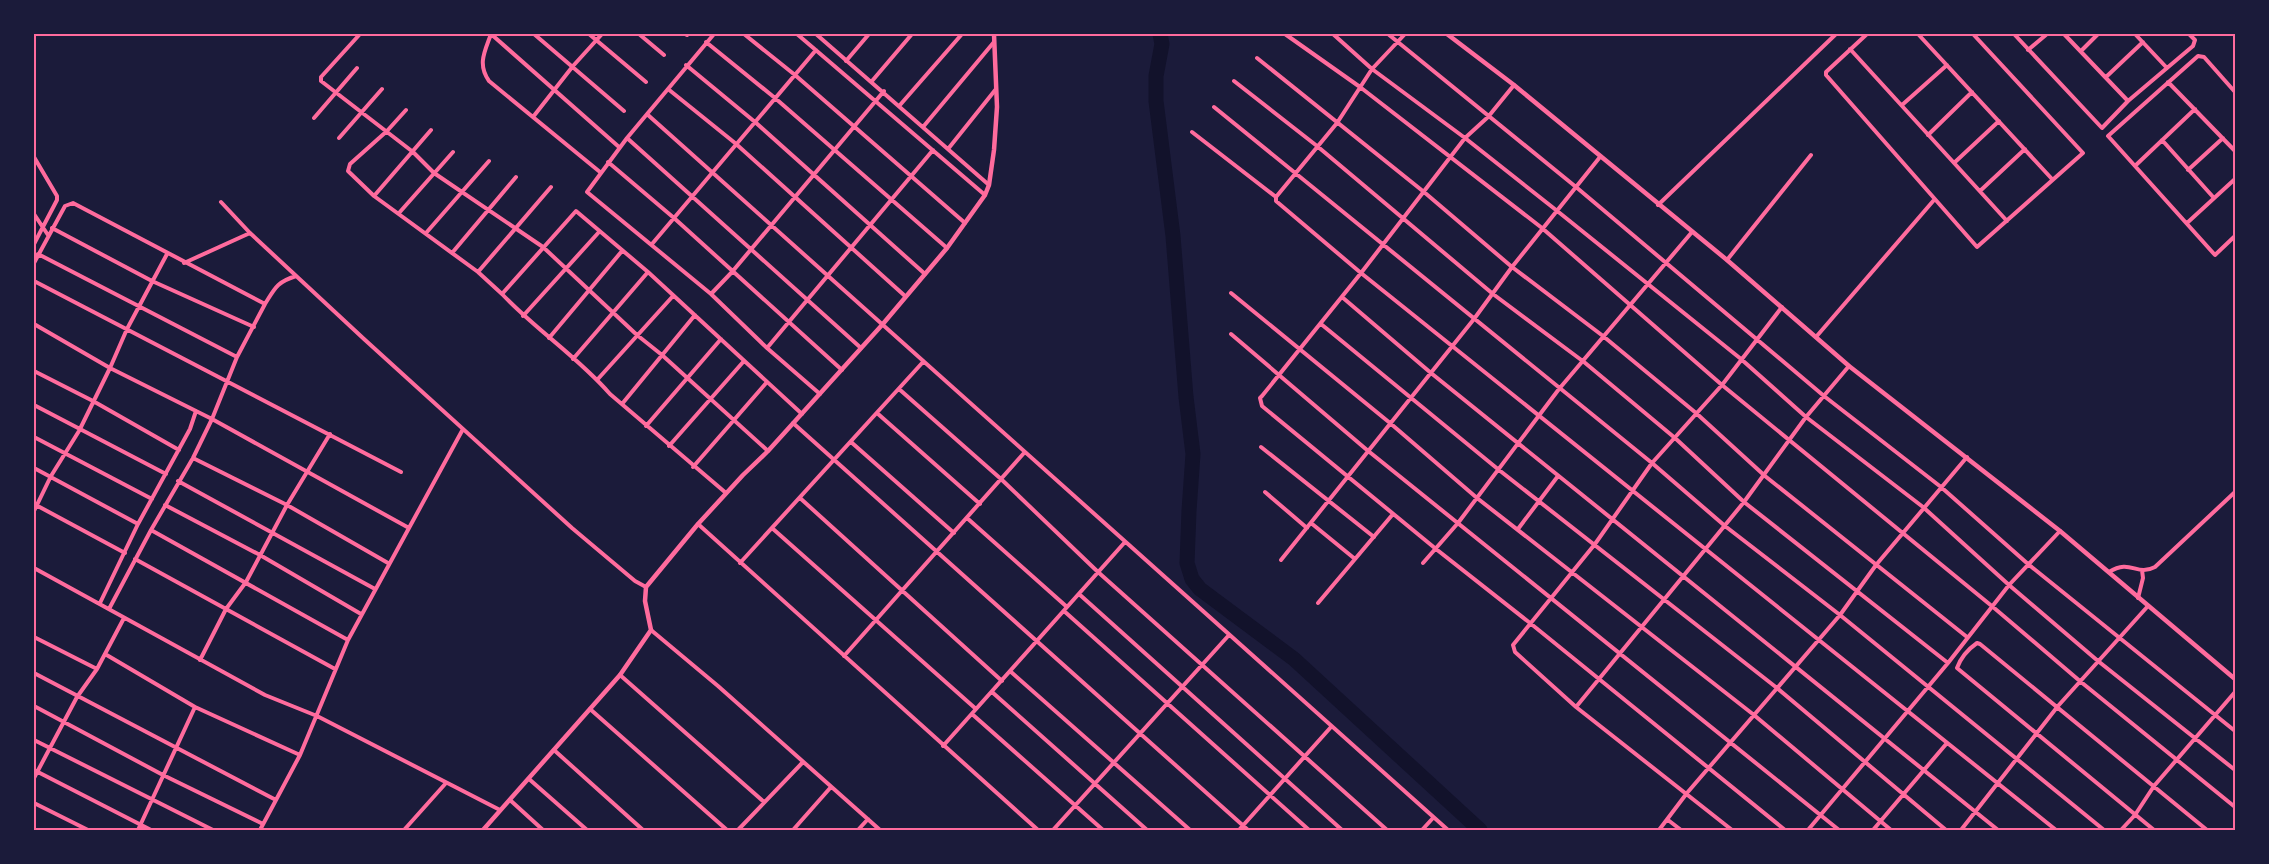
<svg xmlns="http://www.w3.org/2000/svg" width="2269" height="864" viewBox="0 0 2269 864" font-family="'Nunito Sans',sans-serif">
<style>
.lines{fill:none;stroke-linecap:round;stroke-linejoin:round}
.river{stroke:#12122b;stroke-width:15}
.minor{stroke:#ff6b9d;stroke-width:4}
.tertiary{stroke:#ff6b9d;stroke-width:4.5}
.neatline{fill:none;stroke:#ff6b9d;stroke-width:2}
</style>
<rect width="100%" height="100%" fill="#1b1b3a"/>
<g class="lines">
<path class="river" d="M1160,34L1162,44L1156,76V101L1173,236L1186,397L1193,454L1189,511L1187,563L1192,579L1200,589L1294,659L1480,830"/>
<path class="minor" d="M360,34L321,77V81L413,152L434,173L543,247L637,335L662,355L768,451
M491,34C485,51 477,64 489,81L600,172
M491,34L619,147
M534,34L624,111
M589,34L646,82
M639,34L664,55
M685,34L687,35
M714,34L627,138L587,192L711,294L767,348L820,394
M744,34L795,75L965,223
M797,34L985,195
M816,34L989,185
M1285,34L1360,87L1542,228L1722,385L1993,607L2081,682L2235,807
M1333,34L1372,69L1465,138L1556,210L1741,359L1806,417L1923,507L2009,585L2098,661L2235,770
M1388,34L1576,187L1824,396L1941,487L2028,564L2235,731
M1867,34L1826,72V75L1977,247L2083,153L1973,34
M1918,34L2052,179
M2014,34L2102,128L2128,101L2193,46L2195,40L2189,34
M2064,34L2128,101
M2135,34L2167,68
M706,42L775,98L947,248
M1850,49L2007,221
M2028,50L2047,34
M2081,51L2098,34
M1257,58L1424,192L1512,267L1474,319L1281,560
M846,61L869,34
M686,65L755,122L925,274
M2106,77L2143,42
M872,81L912,34
M1234,81L1317,146L1493,294L1584,362L1675,438L1744,502L1948,663
M2168,82L2235,151
M1514,85L1488,117L1465,138L1361,273L1262,396L1260,398L1262,406L1436,549L1530,623L1785,830
M668,89L735,143L905,296
M2235,92L2204,57L2198,56L2108,136L2215,255L2235,236
M900,105L962,34
M1902,105L1947,65
M1214,107L1652,463L1725,526L1840,615L2104,830
M406,110L387,131L350,164L348,171L374,196L478,272L502,294
M648,115L1448,830
M533,117L573,66L602,34
M314,118L357,68
M923,127L994,42
M1192,132L1276,197V201L1361,273L2056,830
M1928,135L1972,92
M339,138L382,89
M627,138L861,348
M2162,140L2214,198
M948,149L996,89
M34,157L57,196V200L34,244
M1600,157L1512,267L1603,336L1696,413L1765,476L1967,637
M608,162L674,218L842,370
M1954,163L1999,121
M2136,165L2195,109
M2188,170L2223,138
M1980,191L2025,149
M374,196L431,130
M1276,197L1337,123L1372,69L1405,34
M221,202L250,233L364,339L572,528L635,581L646,587
M1658,205L1836,34
M399,213L453,152
M34,214L48,235
M2187,223L2235,179
M52,228L152,281L254,327
M426,233L489,161
M652,244L816,50
M452,253L516,177
M38,254L237,357
M1727,260L1811,155
M34,263L65,206L73,203L265,304L237,357L212,419L193,458L151,530L109,609
M184,263L250,233
M478,272L551,187
M34,281L401,472
M1231,293L1390,423L1477,498L1754,715L1891,830
M711,294L732,272L884,91
M1342,297L1431,373L1998,830
M265,304C275,288 277,282 296,276
M523,316L599,232
M34,324L110,368L212,419L409,528L348,640L300,755L260,830
M1321,324L1499,470L1777,688L1946,830
M1231,334L1367,450L1839,830
M1816,337L1934,200
M549,338L622,251
M767,348L933,150
M573,359L648,272
M34,371L93,401L179,450
M597,380L673,296
M899,389L1001,479L1098,572L1387,830
M622,404L695,315
M34,405L166,474
M877,413L980,504
M793,423L1248,830
M646,426L721,339
M34,437L152,499
M851,442L954,533
M669,446L744,361
M1261,447L1374,537
M193,458L287,505L388,563
M693,467L767,382
M34,468L138,524
M178,481L375,589
M1265,492L1307,528
M726,493L610,394C578,357 536,330 502,294L576,211L648,272L802,414
M800,498L1002,681
M34,504L125,553
M165,505L260,555L361,614
M34,511L51,476L79,431L110,368L127,329L167,254
M967,518L1067,607
M1311,523L1355,559
M698,524L1038,830
M409,528L463,429
M772,528L976,709
M1518,529L1558,476
M151,530L348,640
M135,559L335,669
M740,563L923,362
M1423,563L1458,523L1559,389L1692,232
M34,568L265,695L317,716L500,810
M2109,572C2131,558 2136,577 2155,567L2235,492
M1079,594L1342,830
M2138,598L2143,578L2142,570
M100,603L138,524L190,429L196,411
M1318,603L1393,514
M1064,611L1309,830
M651,630L718,686L880,830
M34,637L97,669
M105,654L195,707L300,755
M844,656L1024,453
M200,660L226,609L246,582L287,505L330,434
M1010,671L1190,830
M34,673L276,800
M620,675L764,802
M992,692L1147,830
M34,706L163,775L263,824
M1576,707L1744,502L1806,417L1849,366
M590,709L727,830
M972,714L1103,830
M34,740L213,830
M943,746L1125,542
M554,750L643,830
M34,770L151,830
M34,778L77,697L97,669L124,618
M529,779L587,830
M510,800L543,830
M34,803L88,830
M1668,820L1681,830
M138,830L195,707
M404,830L446,783
M738,830L803,762
M793,830L831,787
M858,830L868,819
M1053,830L1229,635
M1239,830L1331,727
M1422,830L1433,818
M1659,830L1687,793L1840,615L1876,565L1967,457
M1732,830L1576,707L1515,652L1513,645L1595,544L1652,463L1722,385L1782,307
M1808,830L1948,663L2009,585L2060,531
M1873,830L1947,743
M1961,830L2058,706L2148,606
M2121,830L2135,815L2154,786L2235,692
M2154,830L1957,668C1961,657 1967,650 1977,643L1980,644L2207,830"/>
<path class="tertiary" d="M1447,34L1514,85L1727,260L1849,366L2060,531L2235,679
M483,830L620,675L651,630L645,601L646,587L698,524L743,475L768,451L882,325L947,248L985,195L989,185L994,150L997,107L994,34"/>
</g>
<rect width="2269" height="864" fill="none" stroke="#1b1b3a" stroke-width="70"/>
<rect x="35" y="35" width="2199" height="794" class="neatline"/>
</svg>
